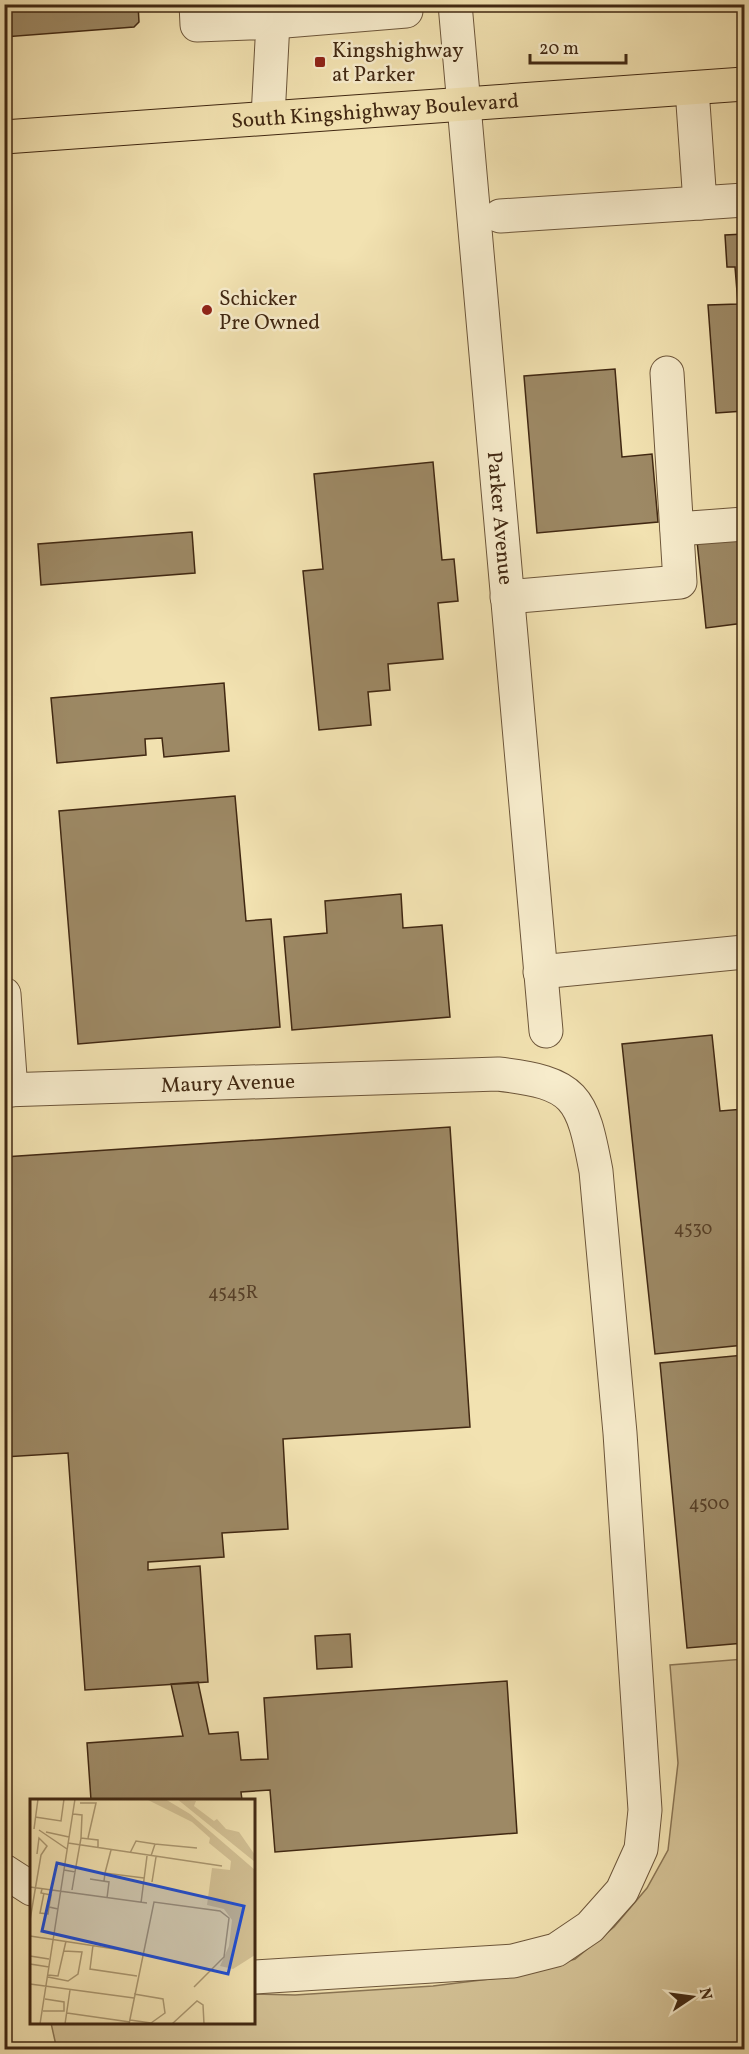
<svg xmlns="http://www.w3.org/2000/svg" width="749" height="2054" viewBox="0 0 749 2054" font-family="Vollkorn,serif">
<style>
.green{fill:#d4c296;stroke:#8a7554;stroke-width:1.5}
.building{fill:#9d8965;stroke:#412812;stroke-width:1.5}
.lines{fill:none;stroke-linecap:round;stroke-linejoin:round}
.minor-casing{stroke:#6d563a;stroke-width:35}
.major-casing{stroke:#412812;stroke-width:35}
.minor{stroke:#f7eccc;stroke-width:33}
.major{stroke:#f2e2b1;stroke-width:33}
.poi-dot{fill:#8f2418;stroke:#f7eccc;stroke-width:2}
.labels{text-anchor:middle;stroke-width:5;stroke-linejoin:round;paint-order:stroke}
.number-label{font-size:18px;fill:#584027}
.poi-label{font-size:21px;fill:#412812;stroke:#f7eccc;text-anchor:start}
.street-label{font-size:21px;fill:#412812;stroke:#f7eccc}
.inset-road{fill:none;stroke:#ab9871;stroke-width:1.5}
.view{fill:#1d4ed8;fill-opacity:0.15;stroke:#1d4ed8;stroke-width:3}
.inset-edge{fill:none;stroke:#412812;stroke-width:3}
</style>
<rect width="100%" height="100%" fill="#f2e2b1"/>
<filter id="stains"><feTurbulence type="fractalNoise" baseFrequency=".00333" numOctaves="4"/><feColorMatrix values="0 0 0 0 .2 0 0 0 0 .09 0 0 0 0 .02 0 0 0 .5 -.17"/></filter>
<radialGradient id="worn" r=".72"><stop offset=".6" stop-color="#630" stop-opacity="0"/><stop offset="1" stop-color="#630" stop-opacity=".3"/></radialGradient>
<path class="green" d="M744,1659V2049L57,2050L51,2023L254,2022V1994L295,1995L433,1986L522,1975L575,1959L614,1927L647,1888L668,1850L678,1763L670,1665Z"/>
<path class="building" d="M4,4H138L139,22L134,27L4,37Z
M744,234V411L716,413L708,305L738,304L735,267H727L725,235Z
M615,369L622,457L652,454L658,522L537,533L524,376Z
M433,462L442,560L454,559L458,601L438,603L443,659L388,664L390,690L368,692L371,725L319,730L303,571L323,569L314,474Z
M192,532L195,573L41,585L38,544Z
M743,536L744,623L706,628L697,541Z
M224,683L229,751L164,757L162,738L145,739L146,755L57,763L51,698Z
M235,796L246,921L271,919L280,1027L78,1044L59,811Z
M401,894L403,928L442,925L450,1017L292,1030L284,937L327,933L325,901Z
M712,1035L720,1111L744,1109V1345L655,1354L622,1044Z
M450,1127L470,1427L283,1439L288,1529L222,1533L224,1557L148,1562V1570L200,1566L208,1682L85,1690L68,1453L4,1457V1157Z
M744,1355V1643L687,1648L660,1363Z
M4,1613L11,1698L4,1699Z
M350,1634L352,1667L317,1669L315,1636Z
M507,1681L517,1833L275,1852L270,1790L241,1792L242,1800H91L87,1743L183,1736L171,1684L198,1682L209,1734L238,1732L241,1760L268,1759L264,1698Z"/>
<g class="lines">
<g class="minor-casing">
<g id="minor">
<path d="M196,4L197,25L273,22L268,117"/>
<path id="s1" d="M455,4L546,1031"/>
<path d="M273,22L406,11V4"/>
<path d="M692,89L700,203L744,200"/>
<path d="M500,216L700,203"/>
<path d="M677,529L744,524"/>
<path d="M507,597L680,582L667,373"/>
<path d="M540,972L744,952"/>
<path d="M4,994L11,1090"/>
<path id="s2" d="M4,1090L498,1074C576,1083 582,1096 596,1171L620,1433L645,1810L641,1849L622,1891L590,1927L556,1950L513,1961L254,1977"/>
<path d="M4,1871L32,1889"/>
</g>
</g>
<g class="major-casing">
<g id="major">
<path id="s3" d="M4,137L744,84"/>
</g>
</g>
<use href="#minor" class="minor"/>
<use href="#major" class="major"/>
</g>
<g class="poi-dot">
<rect x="314" y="56" width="12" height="12" rx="3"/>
<circle cx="207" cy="310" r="6"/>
</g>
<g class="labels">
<g class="number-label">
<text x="693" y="1234">4530</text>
<text x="233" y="1298">4545R</text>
<text x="709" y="1509">4500</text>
</g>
<g class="poi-label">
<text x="332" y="57">Kingshighway<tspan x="332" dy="24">at Parker</tspan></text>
<text x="219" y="305">Schicker<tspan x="219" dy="24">Pre Owned</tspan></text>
</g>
<g class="street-label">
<text dy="7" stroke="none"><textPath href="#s3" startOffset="372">South Kingshighway Boulevard</textPath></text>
<text dy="7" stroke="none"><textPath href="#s1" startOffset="516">Parker Avenue</textPath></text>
<text dy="7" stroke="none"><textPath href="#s2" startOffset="224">Maury Avenue</textPath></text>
</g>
</g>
<g transform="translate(30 1799)">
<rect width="225" height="225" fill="#f2e2b1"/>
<path d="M116,0H135L160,15L225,71V156L203,170L190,167L199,147L202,121L194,110L177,106L182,69L200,71L201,62L179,44L180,39L162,23ZM147,0L166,2L164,7L184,22L187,20L196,30L209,33L225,56V63Z" fill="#d4c296"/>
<path class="inset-road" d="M50,4H66L58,39M43,15L52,16L51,39M5,18L31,22L34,0M4,30L8,0M9,31L37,50M16,33L39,38M38,44L192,67M100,54L106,42L125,45M121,57L125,45L167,49M34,71L45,73L51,39L68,41V49M75,74L81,51M60,80L79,83L77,99M74,82L75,74L114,79M122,83L126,58M0,88L117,104M12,90L11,94L21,96L19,108M42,91L45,73M14,94L10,114L18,115L19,108L28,110M111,104L117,57M0,121L11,56L17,47L9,39L7,55M0,137L111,154M63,146L60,170L107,177M0,157L19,160M0,165L19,168M18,176L28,177L36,142M18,178L38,182L48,175L52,153L34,152M0,185L104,199M13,212H34V203L15,200M37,214L100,223M100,221L121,224L135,214L133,200L104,195M10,225L45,0M35,225L40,191M99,225L124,103L190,112L199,119L194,158L164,188M142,225L167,202L173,206L174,225"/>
<path class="view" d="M27,64L214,107L198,175L12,132Z"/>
<rect width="225" height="225" class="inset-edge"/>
</g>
<rect width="749" height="2054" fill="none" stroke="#f2e2b1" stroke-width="24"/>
<rect x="6" y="6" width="737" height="2042" fill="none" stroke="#412812" stroke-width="3"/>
<rect x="12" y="12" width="725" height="2030" fill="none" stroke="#412812" stroke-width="1.5"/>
<g transform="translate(692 1997) rotate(77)" stroke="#f7eccc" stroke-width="4.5" paint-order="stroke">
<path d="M0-4.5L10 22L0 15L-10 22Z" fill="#412812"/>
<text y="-9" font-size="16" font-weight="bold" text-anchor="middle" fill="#412812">N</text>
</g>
<path d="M530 54v9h96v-9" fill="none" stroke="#412812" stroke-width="3"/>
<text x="539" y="54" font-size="18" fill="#412812" stroke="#f7eccc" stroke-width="4.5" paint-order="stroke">20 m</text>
<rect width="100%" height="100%" filter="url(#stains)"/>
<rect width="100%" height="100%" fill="url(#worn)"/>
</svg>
